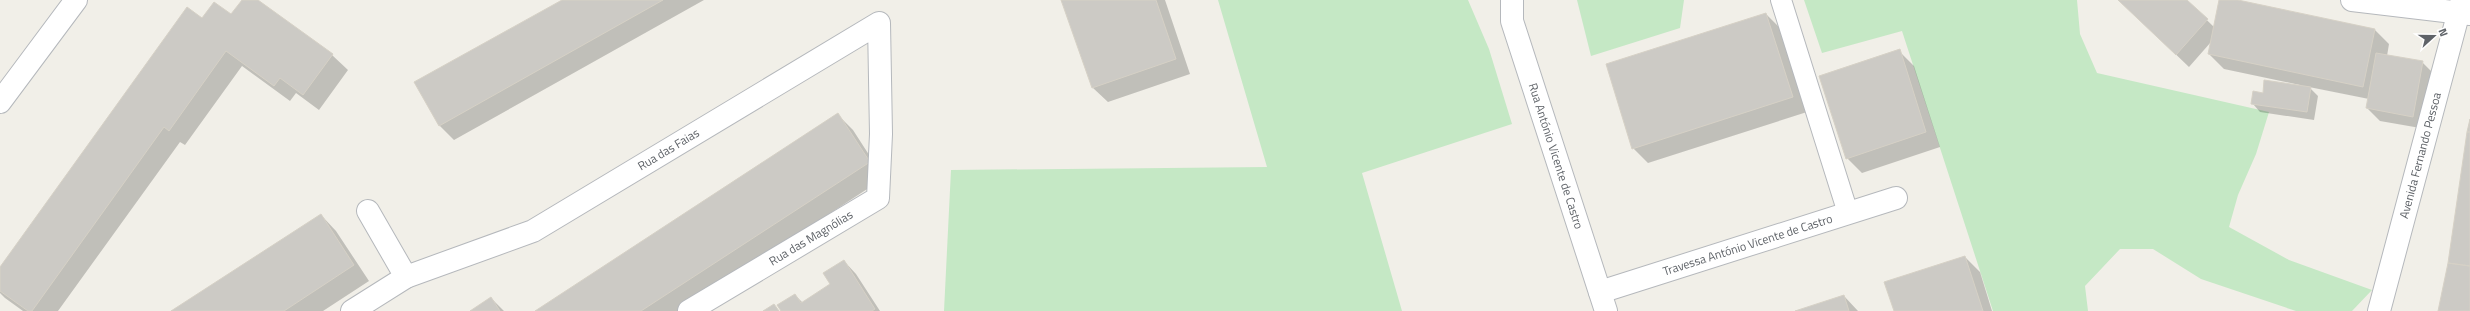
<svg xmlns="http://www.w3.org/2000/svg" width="2470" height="311" viewBox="0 0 2470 311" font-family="'Titillium Web',sans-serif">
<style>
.green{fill:#c5e8c5}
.shadow{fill:#0003}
.building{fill:#cccac5;stroke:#d6d1c6}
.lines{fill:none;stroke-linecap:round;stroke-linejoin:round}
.service-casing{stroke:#b5b8bc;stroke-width:22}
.minor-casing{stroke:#b5b8bc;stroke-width:24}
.tertiary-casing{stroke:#b5b8bc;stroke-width:24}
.service{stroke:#fff;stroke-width:20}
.minor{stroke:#fff;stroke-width:22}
.tertiary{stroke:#fff;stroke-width:22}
.labels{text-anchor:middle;stroke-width:3;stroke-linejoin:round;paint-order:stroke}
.street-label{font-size:12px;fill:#5f6368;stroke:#fff}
</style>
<rect width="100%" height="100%" fill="#f1efe8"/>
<path class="green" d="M1218,0H1468L1489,49L1512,124L1362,173L1402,311H944L951,170L1267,167Z
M1577,0H1684L1680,28L1591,56Z
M1804,0H2077L2080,34L2097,73L2269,112L2256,154L2238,195L2229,227L2289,260L2372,290L2352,311H2296L2201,279L2153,249H2120L2085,286L2088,311H1993L1902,31L1822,53Z"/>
<path class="shadow" d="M243,0H257L332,55L348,70L319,110L296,93L290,101L242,66L185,145L180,142L58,311H23L5,298L0,293V268L203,19L231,16Z
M564,0H704L454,140L439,125Z
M1063,0H1165L1190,74L1108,102L1093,88Z
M2119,0H2186L2214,27L2220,0H2233L2374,29L2389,44L2387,56L2422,62L2435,75L2426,129L2380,121L2367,108L2369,99L2309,87L2318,96L2314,120L2260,112L2253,104L2263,94L2300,85L2224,69L2209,54L2211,42L2189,67Z
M1766,14L1781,29L1807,112L1648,163L1633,148Z
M1899,51L1914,66L1940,147L1862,173L1847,158Z
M837,114L853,130L884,178L681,311H537Z
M321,215L336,231L369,281L323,311H172Z
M1965,257L1980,272L1992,311H1895Z
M844,261L856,274L880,311H782L795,295L803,303L832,285Z
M1844,296L1858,311H1798Z
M491,298L504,311H472Z"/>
<path class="building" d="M242,0H258L333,54L303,95L280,78L274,86L226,51L169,131L164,127L32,311H28L0,291V267L187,7L202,18L214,2L231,14Z
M562,0H663L439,126L414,82Z
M1061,0H1156L1176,59L1092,88Z
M2118,0H2187L2208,19L2176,55Z
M2219,0H2238L2375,29L2363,87L2208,54Z
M1766,13L1793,97L1632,149L1606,64Z
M1900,49L1926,132L1846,159L1819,76Z
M2376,53L2423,61L2413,117L2366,108Z
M2264,80L2311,87L2307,112L2251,104L2253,91L2263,93Z
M838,113L870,162L641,311H535Z
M2470,119V132H2467Z
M2467,132H2470V266L2448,263Z
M321,214L354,265L284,311H171Z
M1965,256L1983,311H1894L1884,282Z
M844,260L875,309L872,311H781L777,305L795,294L801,303L830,284L823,273Z
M2448,263L2470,266V311H2438Z
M1844,295L1849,311H1795Z
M491,297L500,311H470Z
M774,304L779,311H763Z"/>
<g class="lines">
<g class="service-casing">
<path id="service" d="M1781,0L1848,213"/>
</g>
<g class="minor-casing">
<g id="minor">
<path id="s1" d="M1512,0V21L1606,311"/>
<path d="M2352,0L2470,14"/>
<path d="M0,102L76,0"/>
<path d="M368,211L406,277"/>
<path id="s2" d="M1600,292L1896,198"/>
<path id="s3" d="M352,311L406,277L533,231L879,23L881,134L878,198L689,311"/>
</g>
</g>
<g class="tertiary-casing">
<g id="tertiary">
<path id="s4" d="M2379,311L2462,0"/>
</g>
</g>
<use href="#service" class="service"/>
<use href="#minor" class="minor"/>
<use href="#tertiary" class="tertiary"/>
</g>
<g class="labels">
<g class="street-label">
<text dy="4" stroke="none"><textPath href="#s3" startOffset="357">Rua das Faias</textPath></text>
<text dy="4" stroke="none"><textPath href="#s1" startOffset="163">Rua António Vicente de Castro</textPath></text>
<text dy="4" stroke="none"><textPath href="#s4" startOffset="161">Avenida Fernando Pessoa</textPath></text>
<text transform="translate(811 238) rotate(-31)" y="4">Rua das Magnólias</text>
<text dy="4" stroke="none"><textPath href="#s2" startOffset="155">Travessa António Vicente de Castro</textPath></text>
</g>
</g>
<g transform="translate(2434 36) rotate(69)" stroke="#ffffff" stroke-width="3" paint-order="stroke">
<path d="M0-3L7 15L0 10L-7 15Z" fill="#5f6368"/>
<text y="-6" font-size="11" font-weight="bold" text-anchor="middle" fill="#5f6368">N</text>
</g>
</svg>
